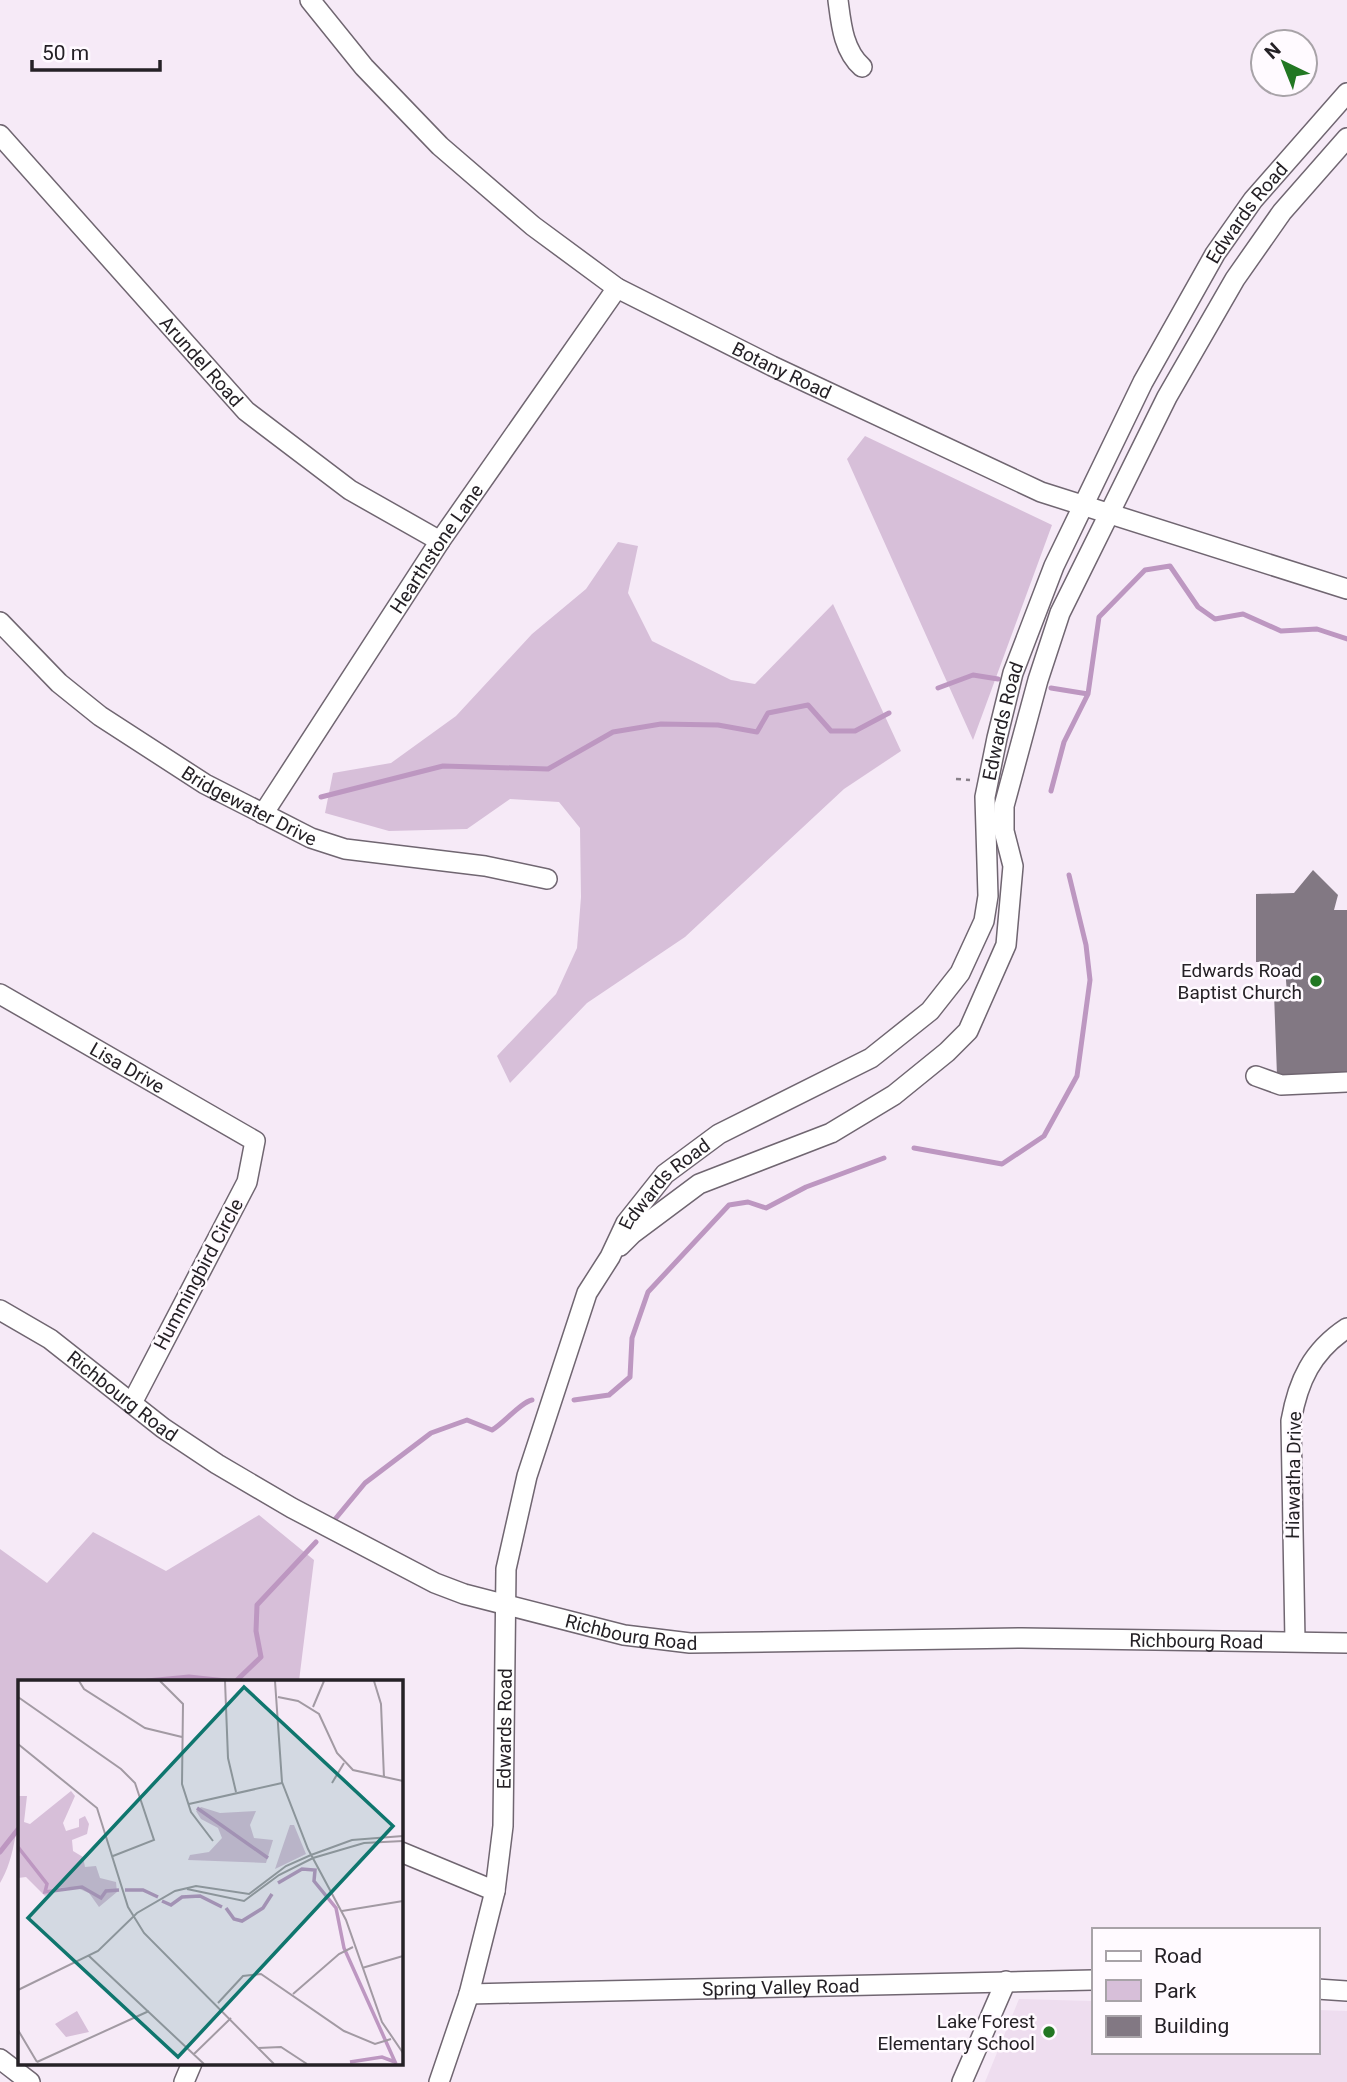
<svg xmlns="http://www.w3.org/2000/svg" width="1347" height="2082" viewBox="0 0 1347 2082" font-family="Roboto,sans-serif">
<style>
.built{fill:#eeddef}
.green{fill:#d7bfd9}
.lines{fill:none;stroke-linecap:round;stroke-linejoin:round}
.stream{stroke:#bd97c1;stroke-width:5}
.building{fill:#827883}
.minor-casing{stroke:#706671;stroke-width:22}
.path{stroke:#888089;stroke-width:2.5;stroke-dasharray:5 5;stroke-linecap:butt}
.minor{stroke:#fff;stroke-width:19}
.poi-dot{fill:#227723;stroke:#fffaff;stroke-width:2.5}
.labels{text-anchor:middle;stroke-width:5;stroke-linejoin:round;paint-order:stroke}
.street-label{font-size:19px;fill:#252126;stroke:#fffaff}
.poi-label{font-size:19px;fill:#252126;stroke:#fffaff;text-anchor:end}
.inset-river{fill:none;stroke:#bd97c1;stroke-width:3.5}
.inset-road{fill:none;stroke:#a29aa3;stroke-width:2}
.view{fill:#0f766e;fill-opacity:0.15;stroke:#0f766e;stroke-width:3.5}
.inset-edge{fill:none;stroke:#252126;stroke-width:3.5}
</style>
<rect width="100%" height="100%" fill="#f6eaf7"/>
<path class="built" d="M1019,1999L1093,2001V2052H1317V2010L1347,2011V2082H985Z"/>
<path class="green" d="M865,436L1052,525L973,740L847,459Z
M618,542L638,546L628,593L652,641L731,680L755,684L833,604L901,751L844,789L685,937L587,1003L510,1083L497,1056L556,994L577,948L581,897L580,828L559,802L510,799L467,829L389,831L325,813L333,773L391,763L456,716L532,634L586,589Z
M259,1515L314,1560L299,1681H19C19,1735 28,1838 0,1883V1549L47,1583L93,1532L166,1571Z"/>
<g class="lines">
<path class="stream" d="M938,688L973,675L998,679
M1051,688L1088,694
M1051,791L1064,742L1088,694L1099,617L1145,570L1170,566L1198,607L1215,619L1243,614L1281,631L1317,629L1347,639
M321,797L443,766L548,769L613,732L661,724L718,725L757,732L768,713L808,705L831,731H855L889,713
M914,1148L1002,1164L1044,1136L1077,1076L1090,980L1086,945L1069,875
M574,1400L609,1395L630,1377L632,1338L648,1292L729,1205L748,1202L766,1208L806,1187L884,1158
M336,1518L365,1483L431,1433L467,1420L492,1430C504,1423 521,1402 532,1400
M147,1681L189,1677L226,1681
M236,1681L261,1657L256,1631L257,1605L316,1542
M0,1852L19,1828"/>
</g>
<path class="building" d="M1313,870L1338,895L1334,910H1347V1074L1277,1076L1274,993H1287L1285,968H1270V962H1256V894L1294,893Z"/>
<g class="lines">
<g class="minor-casing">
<g id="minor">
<path id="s1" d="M310,0L364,67L440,146L533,226L617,288L772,366L1041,492L1347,589"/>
<path d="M838,0C841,23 843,50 862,67"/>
<path id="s2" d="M0,135L246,411L350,490L440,541"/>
<path id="s3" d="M0,622L59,683L100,716L205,784L311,838L345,849L485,866L547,879"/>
<path id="s4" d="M263,814L440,541L617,288"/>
<path id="s5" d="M0,994L255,1141L247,1182L132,1403"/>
<path d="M1256,1076L1281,1085L1347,1082"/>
<path d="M620,1246L632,1234L699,1184L831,1133L894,1095L947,1052L968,1031L1006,945L1013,866L1004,831V806L1038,680L1060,613L1167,397L1235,279L1282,212L1347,138"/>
<path id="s6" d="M0,1310L50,1339L163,1428L217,1464L292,1508L435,1583L464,1594L624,1635L690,1643L1022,1638L1347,1643"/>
<path d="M1295,1641L1291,1421C1298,1381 1312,1351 1347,1328"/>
<path d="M401,1852L495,1891"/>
<path d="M1317,1989L1347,1991"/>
<path id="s7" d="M469,1994L1093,1980"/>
<path d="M0,2059L30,2082"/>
<path d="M184,2082L192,2063"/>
<path id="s8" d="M439,2082L469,1994L495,1891L503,1826L506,1569L527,1476L587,1293L610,1257L626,1223L665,1174L719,1134L871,1058L930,1011L960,973L984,921L988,896L985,797L997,738L1013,673L1054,566L1143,382L1215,254L1253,200L1347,93"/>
<path d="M962,2082L1006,1981"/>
</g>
</g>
<path class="path" d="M956,779L970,780"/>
<use href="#minor" class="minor"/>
</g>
<g class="poi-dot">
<circle cx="1316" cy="981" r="7"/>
<circle cx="1049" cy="2032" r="7"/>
</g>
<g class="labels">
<g class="street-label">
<text dy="7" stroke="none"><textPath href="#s8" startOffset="2140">Edwards Road</textPath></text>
<text dy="7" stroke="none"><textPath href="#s2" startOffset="303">Arundel Road</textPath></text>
<text dy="7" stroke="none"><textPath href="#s1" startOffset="607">Botany Road</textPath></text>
<text dy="7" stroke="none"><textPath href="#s4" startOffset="317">Hearthstone Lane</textPath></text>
<text dy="7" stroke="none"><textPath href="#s8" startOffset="1573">Edwards Road</textPath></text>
<text dy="7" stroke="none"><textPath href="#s3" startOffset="312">Bridgewater Drive</textPath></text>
<text dy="7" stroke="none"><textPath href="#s5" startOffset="147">Lisa Drive</textPath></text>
<text dy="7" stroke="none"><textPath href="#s8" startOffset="945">Edwards Road</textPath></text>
<text transform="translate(198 1274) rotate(-62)" y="7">Hummingbird Circle</text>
<text dy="7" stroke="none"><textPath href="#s6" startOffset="150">Richbourg Road</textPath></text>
<text transform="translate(1293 1475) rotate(-89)" y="7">Hiawatha Drive</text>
<text dy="7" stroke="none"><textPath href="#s6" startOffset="718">Richbourg Road</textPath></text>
<text dy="7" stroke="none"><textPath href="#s6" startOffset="1284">Richbourg Road</textPath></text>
<text dy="7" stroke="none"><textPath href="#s8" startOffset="362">Edwards Road</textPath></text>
<text dy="7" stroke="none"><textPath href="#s7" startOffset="312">Spring Valley Road</textPath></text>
</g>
<g class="poi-label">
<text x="1302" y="977">Edwards Road<tspan x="1302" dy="22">Baptist Church</tspan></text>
<text x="1035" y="2028">Lake Forest<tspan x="1035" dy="22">Elementary School</tspan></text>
</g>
</g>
<g transform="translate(18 1680)">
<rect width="385" height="385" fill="#f6eaf7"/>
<path d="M53,111L57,116L45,143L48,151L61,147V139L67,136L71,144L69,154L54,160L55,171L65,177L67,187L78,186L82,198L98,202L99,212L81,227L71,213L57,207L42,208L27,216L8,197L0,198V116H9L6,142L12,144ZM183,127L202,133L238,131L232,145L236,158L255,160L248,183L170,180L172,175L191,172L204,158L200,148L183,139L178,131ZM272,145H276L288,174L257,189ZM59,331L71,352L48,357L37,344Z" fill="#d7bfd9"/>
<path class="inset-river" d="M179,128L250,178M0,167L29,204L27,212L64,207L83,218L88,211L101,210M260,203L284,189L297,190L296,201L318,228L326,268L378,384M107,210H125L140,217M144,221L153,225L164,217L182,216L204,227M208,228L216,239L224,241L245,228L254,214M332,382L364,377L377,382"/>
<path class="inset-road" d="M61,1L66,9L127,48L164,57M142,1L165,24L164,104L173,132L195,161M207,1L210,78L218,112M257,1L264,102L290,169L328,240L364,342L385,373M356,1L363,24L366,98M0,17L103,89L117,103L136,160L95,176M260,17L280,21L301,34L319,73L335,90L385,101M295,27L306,1M0,64L79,128L110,227L126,253L256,384M314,103L326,83M171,124L264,103M169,209L226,221L261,195L295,178L346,163L385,161M324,231L385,221M71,276L186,384M344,288L385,276M0,310L80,271L119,233L157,211L178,206L231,214L268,186L293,175L334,160L385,156M275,314L321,274L335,267M200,323L225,296L243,294L326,351L357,364L373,359M0,350L19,382M240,368L263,367L289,384M176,374L213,338M19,382L131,331"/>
<path class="view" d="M226,7L375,146L160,377L10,238Z"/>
<rect width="385" height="385" class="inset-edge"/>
</g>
<rect x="1092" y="1928" width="228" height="126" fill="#fffaff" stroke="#a8a3a8" stroke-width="2"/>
<rect x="1106" y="1951" width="35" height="10" fill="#ffffff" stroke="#a8a3a8" stroke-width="2"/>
<text x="1154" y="1963" font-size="21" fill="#252126">Road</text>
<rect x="1106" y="1980" width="35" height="21" fill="#d7bfd9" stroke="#a8a3a8" stroke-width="2"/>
<text x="1154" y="1998" font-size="21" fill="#252126">Park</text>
<rect x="1106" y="2016" width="35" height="21" fill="#827883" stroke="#a8a3a8" stroke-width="2"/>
<text x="1154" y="2033" font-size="21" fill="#252126">Building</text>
<g transform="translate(1284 63) rotate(317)"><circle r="33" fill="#fffaff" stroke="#a8a3a8" stroke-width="2"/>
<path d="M0-5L12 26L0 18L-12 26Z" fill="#227723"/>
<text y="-10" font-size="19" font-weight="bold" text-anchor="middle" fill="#252126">N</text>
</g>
<path d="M32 60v10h128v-10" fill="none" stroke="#252126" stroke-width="3.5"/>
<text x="42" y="60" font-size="21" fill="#252126" stroke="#fffaff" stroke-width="5" paint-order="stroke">50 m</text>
</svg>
